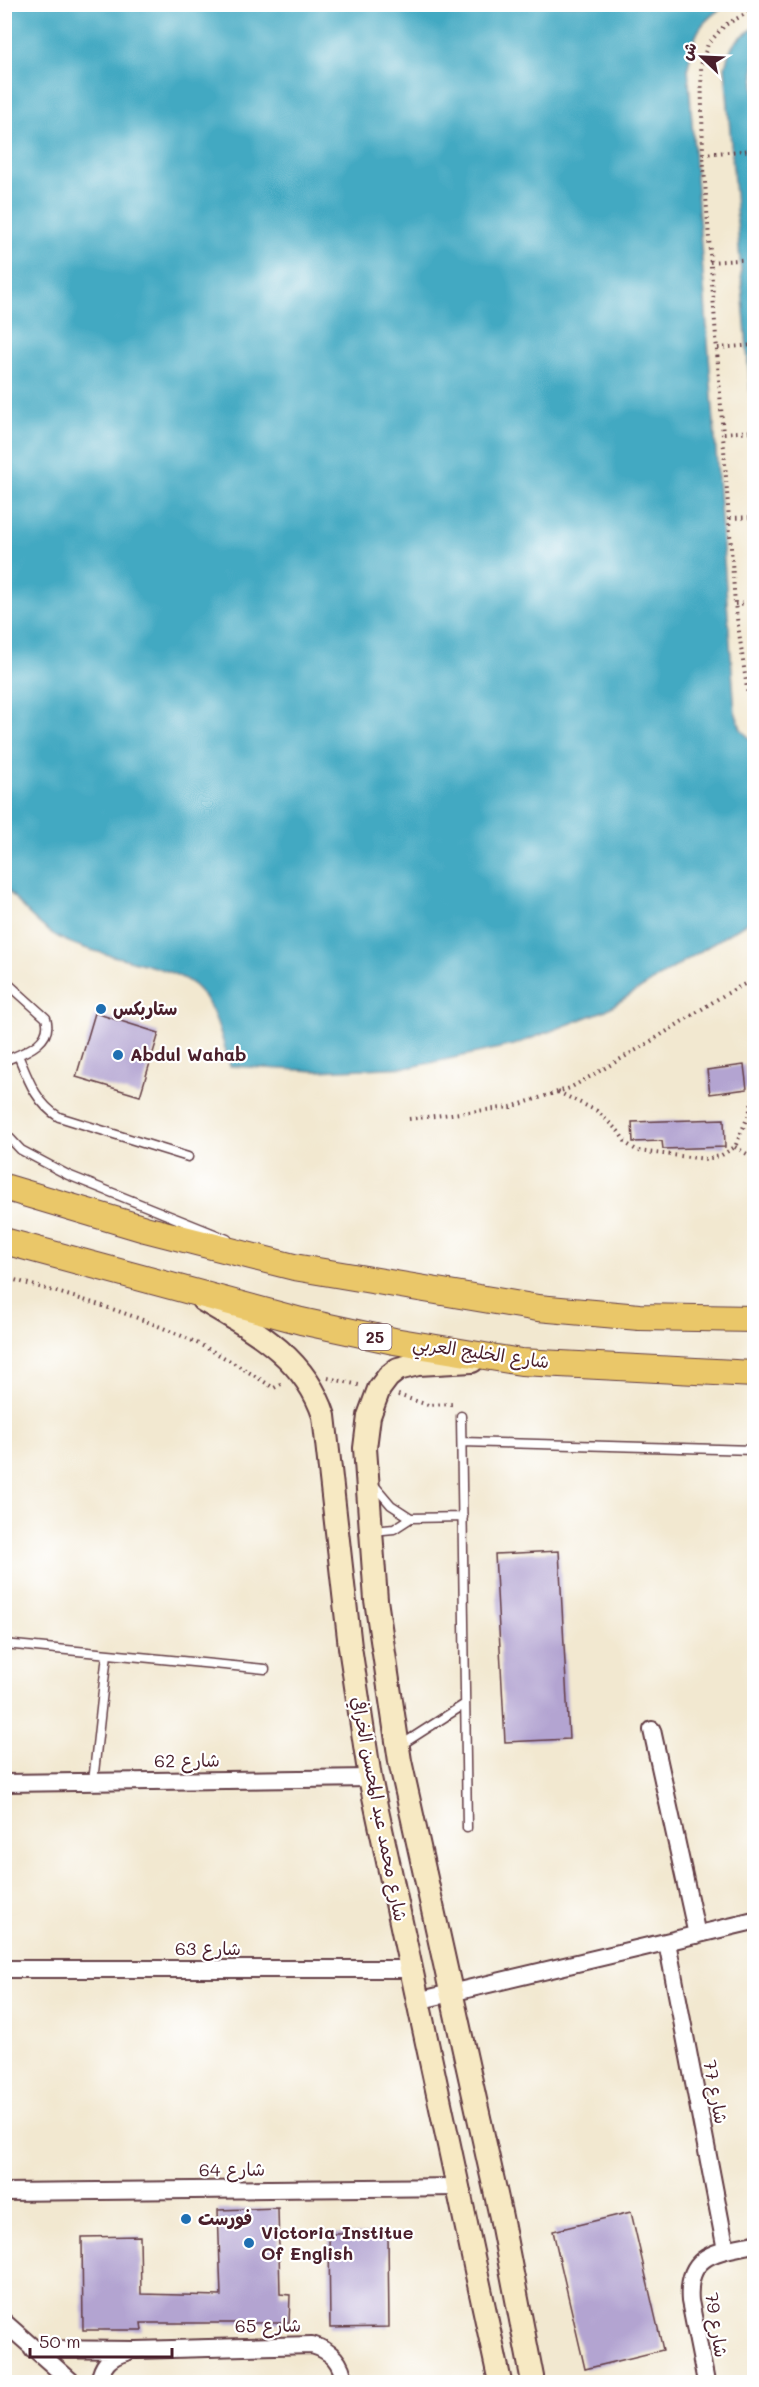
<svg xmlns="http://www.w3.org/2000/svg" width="759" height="2387" viewBox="0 0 759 2387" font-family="Mali,'Playpen Sans Arabic',sans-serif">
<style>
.water{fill:#43a9c2;stroke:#466476;stroke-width:1.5}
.building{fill:#b3a4d1}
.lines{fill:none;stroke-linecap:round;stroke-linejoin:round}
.service-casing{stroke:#633d44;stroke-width:11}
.minor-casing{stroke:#633d44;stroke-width:20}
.secondary-casing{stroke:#633d44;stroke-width:26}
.primary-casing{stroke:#633d44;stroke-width:28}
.path{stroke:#633d44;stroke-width:4;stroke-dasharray:1.5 4.5;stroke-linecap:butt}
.service{stroke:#fff;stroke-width:8}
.minor{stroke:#fff;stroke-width:16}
.secondary{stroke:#f7e9c3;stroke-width:22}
.primary{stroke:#eac769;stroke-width:26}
.poi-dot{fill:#1f6fb2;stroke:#fff;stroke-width:2}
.labels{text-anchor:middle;stroke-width:4.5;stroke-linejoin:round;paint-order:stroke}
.shield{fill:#fff;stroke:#80626b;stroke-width:1.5}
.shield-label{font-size:16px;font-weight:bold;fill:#4a1f2b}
.poi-label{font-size:18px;font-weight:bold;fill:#4a1f2b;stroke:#fff;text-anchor:start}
.street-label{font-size:18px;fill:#4a1f2b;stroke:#fff}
</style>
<rect width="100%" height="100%" fill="#fff"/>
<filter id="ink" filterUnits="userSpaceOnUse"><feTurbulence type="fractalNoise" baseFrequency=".0167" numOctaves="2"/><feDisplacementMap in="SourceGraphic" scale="12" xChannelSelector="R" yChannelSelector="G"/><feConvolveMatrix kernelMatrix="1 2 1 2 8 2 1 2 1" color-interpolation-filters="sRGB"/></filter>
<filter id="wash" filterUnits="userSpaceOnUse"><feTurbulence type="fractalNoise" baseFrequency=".008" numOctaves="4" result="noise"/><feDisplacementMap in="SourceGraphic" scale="24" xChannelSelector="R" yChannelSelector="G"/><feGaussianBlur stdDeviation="1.35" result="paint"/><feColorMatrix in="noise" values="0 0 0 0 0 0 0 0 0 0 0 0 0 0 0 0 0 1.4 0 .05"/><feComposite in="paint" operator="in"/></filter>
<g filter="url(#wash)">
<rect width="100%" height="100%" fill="#f2e8d0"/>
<path class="water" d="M5,4L728,5C697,21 694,36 688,67L735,711L741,729L754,743V918L606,1010L514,1045L411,1067L317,1071L230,1066C222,1039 217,1012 199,990C176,962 89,958 53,934C35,922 18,903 4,885Z
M754,28V439L725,67C730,45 735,40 754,28Z"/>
<g id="blocks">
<path class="building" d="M95,1013L159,1033L140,1096L76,1077Z
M744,1065L747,1089L710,1094L707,1070Z
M724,1119L725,1147L663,1149L662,1141L633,1142L632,1122Z
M559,1551L569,1739L505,1742L495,1554Z
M278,2208L280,2294L290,2295L289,2323H141L142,2330H83L82,2237L140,2236L141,2294L221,2296L218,2210Z
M631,2212L663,2350L585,2369L553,2231Z
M329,2234H388L389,2327L330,2328Z"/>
</g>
</g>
<g filter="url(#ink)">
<use href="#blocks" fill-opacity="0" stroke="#633d44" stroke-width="1.5"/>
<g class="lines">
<g class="service-casing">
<path id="service" d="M4,980L46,1018C54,1043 23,1053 4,1061
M18,1055C28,1079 36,1103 59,1117L188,1157
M4,1132L21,1150L68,1175L227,1239
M461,1416L467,1828
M462,1442L754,1450
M374,1485L391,1505L411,1518L463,1517
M373,1531L394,1529L411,1518
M4,1644L265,1669
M401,1745L465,1704
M93,1782L107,1654"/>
</g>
<g class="minor-casing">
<path id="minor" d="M652,1730L697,1935
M4,1783L370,1778
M667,1942L726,2250
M4,1969H411
M417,2001L754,1921
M4,2192L460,2187
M4,2322L72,2382
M33,2349L136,2350L312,2345C332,2351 342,2362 344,2382
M99,2382C102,2365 109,2357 126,2352
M706,2382L690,2301C686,2253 717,2252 754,2244"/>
</g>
<g class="secondary-casing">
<path id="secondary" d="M203,1300C254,1330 305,1357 324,1416L350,1647L370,1778L500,2382
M472,1361L418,1364L398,1369L388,1377L379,1389L369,1416L365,1448L376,1600L400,1761L501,2217L533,2382"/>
</g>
<g class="primary-casing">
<path id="primary" d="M4,1187L145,1229L294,1267L538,1308L639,1317L754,1319
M4,1241L301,1321L394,1341L521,1362L754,1374"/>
</g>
<path class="path" d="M754,9L725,25L708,44L701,65L703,154L735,604L751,717L754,723
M703,154L754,150
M710,262L754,259
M718,348L754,345
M724,433L754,431
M730,518L754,517
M735,604L754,603
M558,1092L597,1111L618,1131L627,1144L638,1151L706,1159L720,1156L735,1147L749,1114L754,1094
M409,1119L511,1107L570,1088L645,1045L724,995L754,979
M735,1147L754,1158
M4,1277C60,1293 117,1308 170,1331C207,1346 241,1367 274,1388L285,1382
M328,1378L359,1385
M398,1395L428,1405L455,1404"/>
<use href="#service" class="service"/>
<use href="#minor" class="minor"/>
<use href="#secondary" class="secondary"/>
<use href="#primary" class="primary"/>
</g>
</g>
<g class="poi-dot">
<circle cx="101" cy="1009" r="6"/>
<circle cx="118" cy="1055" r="6"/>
<circle cx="186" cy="2219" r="6"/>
<circle cx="249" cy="2243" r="6"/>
</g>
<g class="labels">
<rect class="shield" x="358.5" y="1324" width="33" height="26" rx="4.5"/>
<g class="shield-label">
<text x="375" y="1343">25</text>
</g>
<g class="poi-label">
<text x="113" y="1015">ستاربكس</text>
<text x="130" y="1061">Abdul Wahab</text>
<text x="198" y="2225">فورست</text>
<text x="261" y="2239">Victoria Institue<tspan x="261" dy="21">Of English</tspan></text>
</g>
<g class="street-label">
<text transform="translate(481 1353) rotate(8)" y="6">شارع الخليج العربي</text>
<text transform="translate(187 1761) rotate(-1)" y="6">شارع 62</text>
<text transform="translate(379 1809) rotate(79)" y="6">شارع محمد عبد المحسن الخرافي</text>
<text x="208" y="1955">شارع 63</text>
<text transform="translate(715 2092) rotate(79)" y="6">شارع 77</text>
<text transform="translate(232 2170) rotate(-1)" y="6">شارع 64</text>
<text transform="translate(716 2325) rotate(81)" y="6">شارع 79</text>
<text transform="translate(268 2326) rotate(-1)" y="6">شارع 65</text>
</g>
</g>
<rect width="759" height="2387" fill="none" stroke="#fff" stroke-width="24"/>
<g transform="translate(702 57) rotate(293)" stroke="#ffffff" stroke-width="4.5" paint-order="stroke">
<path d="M0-4.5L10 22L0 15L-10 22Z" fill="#4a1f2b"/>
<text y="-9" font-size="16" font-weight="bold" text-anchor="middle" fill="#4a1f2b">ش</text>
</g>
<path d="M30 2348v9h142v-9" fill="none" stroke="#4a1f2b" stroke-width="3"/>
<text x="39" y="2348" font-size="18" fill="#4a1f2b" stroke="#ffffff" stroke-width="4.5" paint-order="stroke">50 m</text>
</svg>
